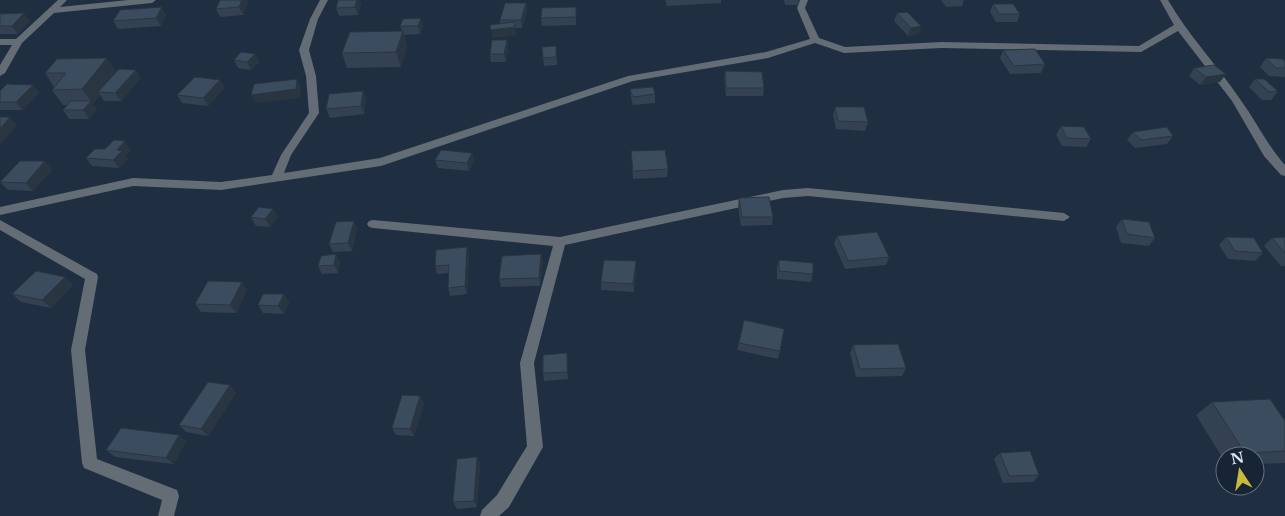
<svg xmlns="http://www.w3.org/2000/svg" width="1285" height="516" viewBox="0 0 1285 516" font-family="'Libre Baskerville',serif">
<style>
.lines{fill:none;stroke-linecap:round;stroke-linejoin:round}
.minor{fill:#646c75;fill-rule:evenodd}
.wall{fill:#344152}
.shaded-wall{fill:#2a3542}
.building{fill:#3c4c5f;stroke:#2a3542}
</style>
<rect width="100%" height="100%" fill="#1f2e40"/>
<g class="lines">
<path class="minor" d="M58,0H67L60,7L128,0H156L152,3L54,13L22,43L5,73L0,76V65L12,45H0V39H16Z
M320,0H328L318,19L309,50L316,76L319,113L291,155L284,173L380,158L628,76L766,52L810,39L797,8L800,0H808L805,8L819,38L845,47L941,42L1139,46L1174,25L1160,0H1168C1189,36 1217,65 1240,99C1256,121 1267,145 1285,165V176L1281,175L1264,156L1232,101L1178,31L1141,52L941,48L844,53L815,43L768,58L633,81L381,166L221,190L133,186L0,215V207L133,178L221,182L272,175L281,155L309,113L306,76L299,50L310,19Z
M808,188L1064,213L1070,217L1064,221L808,196L783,198L565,245L534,363L543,447L509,507L499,516H480L482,510L497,495L527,446L520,363L553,246L373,228L369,227L367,224L369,221L373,220L560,237L783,190Z
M0,220L97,274L98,277L85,350L97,459L177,490L179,496L174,516H158L162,500L84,468L82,463L71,350L85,279L0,230Z"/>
</g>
<path class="wall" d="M338,0H360L361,3L358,15L339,16L336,8Z
M665,0H721V3L667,6Z
M784,0H799L798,5H785Z
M941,0H964L962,6L946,7Z
M248,2L243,15L220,17L216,9Z
M526,3L527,11L522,28H515L516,35L492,38L500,24V20Z
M993,4L1020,14L1017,22H996L990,12Z
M576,7V25L542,26L541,18Z
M897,13L921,26L919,34L908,36L894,21Z
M0,14L30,21L18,34H0Z
M166,15L161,26L118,29L113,21Z
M400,26H423L420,34L404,35L407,46L401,67L347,68L342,53L402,31Z
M507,40L508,48L506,62H491L490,54Z
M556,46L557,65L544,66L542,47Z
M1003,50L1045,64L1041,73L1010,74L1000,58Z
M255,54L259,62L251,70L238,68L234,60Z
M1266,58L1285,61V77L1269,76L1260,67Z
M1194,68L1220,82L1200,85L1189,76Z
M725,71L764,88L763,96H726L724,79Z
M45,73H116L141,78L121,101H104L100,95L93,104L97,109L89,119H69L63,110L68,105H63L52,90L54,87Z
M1255,79L1278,91L1271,100H1262L1249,87Z
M220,80L225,88L208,106L182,103L177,95Z
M33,85L39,93L22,110H0V91Z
M630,89L655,94V103L633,105L631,97Z
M363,91L366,99L364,114L330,118L326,109Z
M835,107L868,122L865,131L836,129L833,115Z
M1061,126L1091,139L1086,147L1062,146L1056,135Z
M1133,132L1173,136L1167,144L1135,148L1127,140Z
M105,149L131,150L125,156L128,159L119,168L92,166L86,158Z
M631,151L668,169L667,177L633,179Z
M472,153L474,161L469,171L438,168L435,160Z
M52,170L33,191L8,190L0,182Z
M739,198L773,217L772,225L741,226L738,206Z
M273,209L278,217L270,227L256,226L251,217Z
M1122,219L1155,238L1149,246L1121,243L1116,227Z
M354,221L357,229L352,251L333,252L329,244Z
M837,236L889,257L886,265L845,269L834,244Z
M1226,237L1263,253L1255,261L1228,259L1219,245Z
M1285,237V266H1281L1264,246L1272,238Z
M467,247L469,255L467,294L450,296L448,288L449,273L437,274L435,266Z
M336,254L340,262L338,273L322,274L318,266Z
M541,254L543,263L540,286L501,287L499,279Z
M779,260L813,274L811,282L777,279V268Z
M636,261V269L634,292L601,290V282Z
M65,277L73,285L51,308L21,302L12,294Z
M247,290L236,313L201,312L195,304Z
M284,294L289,302L284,314L263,313L258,305Z
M744,320L780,351L778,359L737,350Z
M853,345L906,368L902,376L856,377L850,353Z
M568,361V379L544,381L543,373Z
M230,385L236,393L208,436L186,432L179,425Z
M1212,402L1285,421V463L1255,464V456H1225V462L1196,415Z
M424,403L414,436L396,435L392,428Z
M179,435L186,442L173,464L115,457L106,450Z
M1000,453L1039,475L1033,482L1003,483L994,459Z
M477,457L480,464L477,507L457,509L453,502Z"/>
<path class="shaded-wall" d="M242,0H247L248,2L243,15L239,7Z
M357,0H360L361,3L358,15L355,7Z
M526,3L527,11L522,28L521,20Z
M162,7L166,15L161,26L156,18Z
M24,13L30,21L18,34L12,26Z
M421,18L423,26L420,34L418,26Z
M921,26L919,34L908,36L911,28Z
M515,27L516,35L492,38L491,30Z
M403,31L407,46L401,67L396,52Z
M507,40L508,48L506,62L504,54Z
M255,54L259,62L251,70L247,62Z
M107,58L117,73L98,92L100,95L93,104L97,109L89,119L83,110L91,101L82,89Z
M136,70L141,78L121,101L115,93Z
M1226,74L1220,82L1200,85L1206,77Z
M297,79L301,87L300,98L256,103L251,95Z
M220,80L225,88L208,106L203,98Z
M33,85L39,93L22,110L16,102Z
M363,91L366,99L364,114L361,106Z
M10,117L17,125L0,146V129Z
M125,141L131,150L125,156L128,159L119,168L113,160L117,150Z
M472,153L474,161L469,171L467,163Z
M45,161L52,170L33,191L26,183Z
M273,209L278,217L270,227L265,219Z
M354,221L357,229L352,251L348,243Z
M467,247L469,255L467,294L465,286Z
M336,254L340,262L338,273L334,265Z
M541,254L543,263L540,286L539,278Z
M636,261V269L634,292L633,284Z
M65,277L73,285L51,308L42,300Z
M242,282L247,290L236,313L230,305Z
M284,294L289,302L284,314L278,306Z
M567,353L568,361V379L567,372Z
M230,385L236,393L208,436L201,429Z
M420,396L424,403L414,436L410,429Z
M179,435L186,442L173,464L166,458Z
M477,457L480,464L477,507L474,501Z"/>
<path class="building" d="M220,0H242L239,7L216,9Z
M338,0H357L355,7L336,8Z
M505,3H526L521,20H500Z
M993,4H1013L1020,14H999Z
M162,7L156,18L113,21L120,10Z
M576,7V17L541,18L542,8Z
M907,12L921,26L911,28L897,13Z
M24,13L12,26H0V14Z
M421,18L418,26H400L403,19Z
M514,22L515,27L491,30L490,25Z
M403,31L396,52L342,53L350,32Z
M492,40H507L504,54H490Z
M556,46V57L543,58L542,47Z
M1035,49L1045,64L1014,66L1003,50Z
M241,52L255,54L247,62L234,60Z
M107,58L82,89L52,90L66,73H45L57,59Z
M1266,58L1282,59L1285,61V68H1276Z
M1214,65L1226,74L1206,77L1194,68Z
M119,69L136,70L115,93L98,92Z
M725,71L762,72L764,88H726Z
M195,77L220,80L203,98L177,95Z
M297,79L296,89L251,95L254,84Z
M1255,79H1264L1278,91L1269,92Z
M7,84L33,85L16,102H0V91Z
M653,87L655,94L633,97L630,89Z
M363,91L361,106L326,109L329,94Z
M71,101H91L83,110H63Z
M835,107H864L868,122L838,121Z
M0,117H10L0,129Z
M1061,126L1084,127L1091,139L1067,138Z
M1167,127L1173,136L1141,140L1133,132Z
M114,140L125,141L117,150L122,151L113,160L86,158L95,149H105Z
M441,150L472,153L467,163L435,160Z
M665,150L668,169L633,171L631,151Z
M20,161H45L26,183L0,182Z
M769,197L773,217H742L739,198Z
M259,207L273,209L265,219L251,217Z
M1122,219L1149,222L1155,238L1127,234Z
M354,221L348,243L329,244L336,222Z
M877,232L889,257L848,261L837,236Z
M1226,237L1254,238L1263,253L1235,251Z
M1285,237V253L1272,238Z
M467,247L465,286L448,288L449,265L435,266L436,250Z
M336,254L334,265L318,266L321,256Z
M541,254L539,278L499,279L502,256Z
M604,260L636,261L633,284L601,282Z
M779,260L813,263V274L779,271Z
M36,271L65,277L42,300L12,294Z
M208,281L242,282L230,305L195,304Z
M263,294H284L278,306L258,305Z
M744,320L784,329L780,351L739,343Z
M898,344L906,368L860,369L853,345Z
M567,353V372L543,373V355Z
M208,382L230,385L201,429L179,425Z
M402,395L420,396L410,429L392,428Z
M1270,399L1285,421V451L1245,453L1212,402Z
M121,428L179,435L166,458L106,450Z
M1030,451L1039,475L1009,476L1000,453Z
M477,457L474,501L453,502L457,459Z"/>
<g transform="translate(1240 471) rotate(348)"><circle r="24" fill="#162436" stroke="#657181"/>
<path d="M0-4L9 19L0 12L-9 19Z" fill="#c8bb3b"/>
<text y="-8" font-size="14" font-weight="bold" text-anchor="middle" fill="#dbe5f1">N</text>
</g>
</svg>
